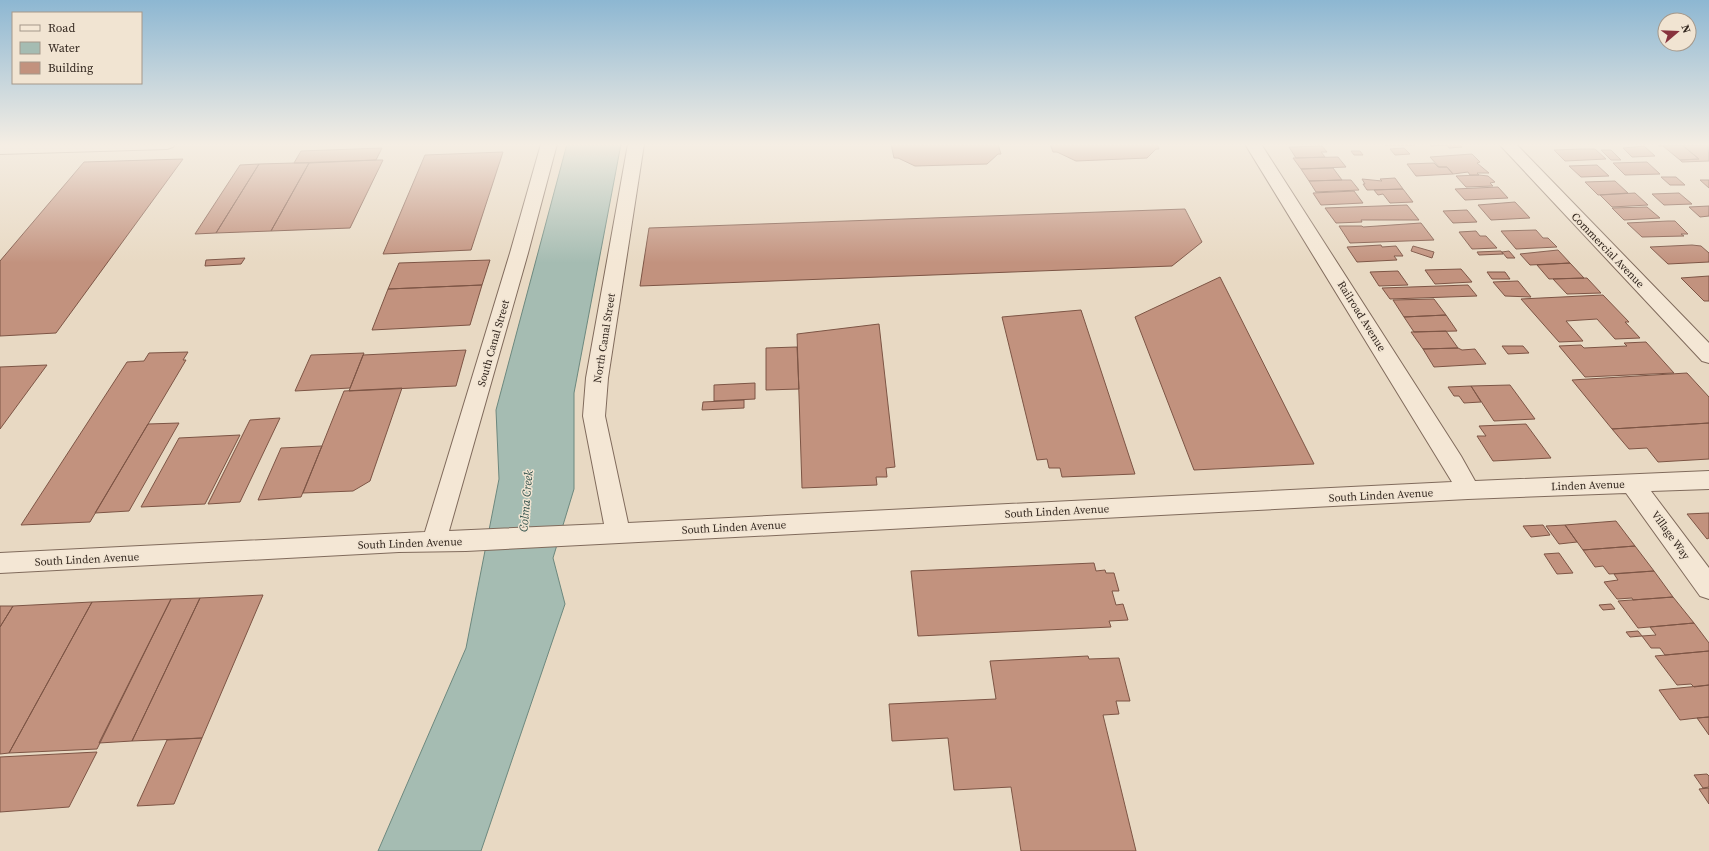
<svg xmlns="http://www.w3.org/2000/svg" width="1709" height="851" viewBox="0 0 1709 851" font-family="'Source Serif 4',serif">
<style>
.water{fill:#a5bcb2;stroke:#6d887e}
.building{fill:#c2927e;stroke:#7d5545}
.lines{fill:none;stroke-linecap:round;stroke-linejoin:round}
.minor-casing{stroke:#806b5c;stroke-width:2}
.minor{fill:#f4e7d5;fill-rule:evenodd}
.labels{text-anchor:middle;stroke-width:3;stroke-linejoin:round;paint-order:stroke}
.street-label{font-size:11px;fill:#32261e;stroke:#f1e4d2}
.water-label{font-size:12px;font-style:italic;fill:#2f504a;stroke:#f1e4d2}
</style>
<rect width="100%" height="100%" fill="#e8d9c3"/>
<path class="water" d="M567,144H621L574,393V489L553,558L565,604L481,851H378L466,648L499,479L496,410Z"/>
<path class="building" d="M891,144H998L1001,154H998L987,164L915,166L898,158H894Z
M1050,144H1157L1159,149H1156L1147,158L1076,161L1057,152H1053Z
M1384,144H1415V145H1385Z
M1429,144H1458L1462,147L1449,148L1447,145L1431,146Z
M1657,144H1703L1659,146Z
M1682,145L1699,159L1680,160L1663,146Z
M1682,145H1708L1709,161L1682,162L1680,160L1699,159Z
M1322,146L1327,152H1321L1325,157L1296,158L1289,147Z
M1644,146L1655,156L1632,157L1623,148Z
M382,148L376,160L294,163L301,151Z
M1404,148L1410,154L1395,155L1390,149Z
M1581,149H1595L1606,159L1565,161L1554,150Z
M1601,150H1611L1621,160H1611Z
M1351,151H1360L1363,155H1354Z
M503,152L471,250L383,254L425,155Z
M1472,154L1480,162L1477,163L1489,173H1477L1479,175H1470L1468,172L1453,174L1447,167H1439L1430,157Z
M1338,157L1346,167L1301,169L1293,158Z
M183,159L56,333L0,336V261L84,162Z
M376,160H383L350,228L271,231L309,163Z
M1647,162L1660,174L1625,175L1613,163Z
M294,163H309L271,231L216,233L259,164Z
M1434,163L1438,167H1447L1453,174L1416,176L1407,164Z
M259,164L216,233L195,234L240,165Z
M1597,165L1609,176L1581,177L1569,166Z
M1333,168L1342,180L1309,181L1301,169Z
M1479,175L1488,176L1495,182L1490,183L1493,186L1466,187L1456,176Z
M1661,177H1676L1685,185H1670Z
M1395,178L1403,189L1367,190L1363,184H1365L1362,179L1382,181L1380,179Z
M1342,180H1351L1359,190L1316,192L1309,181Z
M1700,180H1709V188Z
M1615,181L1628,193L1598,195L1585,182Z
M1498,187L1508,198L1465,200L1455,189Z
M1403,189L1413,202L1390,203L1383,194L1378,195L1374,190Z
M1354,191L1363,203L1321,205L1313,193Z
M1635,193L1648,205L1612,207L1600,195Z
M1679,193L1692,204L1664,205L1652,194Z
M1515,202L1530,218L1491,220L1478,205Z
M1407,205L1419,220H1361L1362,222L1336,223L1325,208Z
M1709,206V216L1700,217L1689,207Z
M1647,207L1660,218L1624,220L1612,208Z
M1185,209L1202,242L1172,266L640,286L649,228Z
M1467,210L1477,222L1453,223L1443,211Z
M1668,221H1675L1688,234H1681L1684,236L1642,237L1627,223Z
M1421,223L1434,240L1350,243L1339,226H1362L1363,227Z
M1536,230L1543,238H1548L1557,247L1516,249L1501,231Z
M1476,231L1480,236H1486L1497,248L1472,249L1459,232Z
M1381,245L1382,247L1396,246L1403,256H1394L1397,260L1357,262L1347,247Z
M1692,245L1701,246L1709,253V262L1668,264L1650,247Z
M1413,246L1434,252L1432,258L1411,251Z
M1558,250L1570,263L1530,265L1520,254Z
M1501,251L1503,254L1479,255L1477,252Z
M1509,251L1515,258H1507L1502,252Z
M245,258L241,264L205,266L206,260Z
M490,260L482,285L388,289L399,263Z
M1570,263L1584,278L1549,279L1537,265Z
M1461,269L1472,282L1435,284L1425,270Z
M1398,271L1408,285L1379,286L1370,272Z
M1487,272H1505L1510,279H1492Z
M1709,276V301H1704L1681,278Z
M1220,277L1314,464L1194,470L1135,317Z
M1587,278L1601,293L1567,294L1553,279Z
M1518,281L1531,297L1505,296L1493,282Z
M482,285L470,325L372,330L388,289Z
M1468,285L1477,296L1390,299L1382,288Z
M1603,295L1629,322H1625L1640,338L1615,339L1597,319L1566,321L1583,341L1559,342L1521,299Z
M1434,299L1446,315L1404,317L1393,300Z
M1081,310L1135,474L1062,477L1060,468H1049L1047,459L1037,460L1002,317Z
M1446,315L1457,331L1414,332L1404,317Z
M879,324L895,467L886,468L887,477H876L877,485L802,488L797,334Z
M1446,331L1458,348L1423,349L1411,332Z
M1646,342L1674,373L1585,377L1559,346L1581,345L1584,348L1627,346L1624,343Z
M1502,346H1523L1529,353L1508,354Z
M797,347L799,389L766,390V348Z
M1458,348L1462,350L1475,349L1486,364L1434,367L1423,349Z
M466,350L456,386L349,391L363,355Z
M188,352L183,360H186L90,522L21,525L127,362L144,361L149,353Z
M364,353L350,388L295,391L311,355Z
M47,365L0,429V367Z
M1687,373L1709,397V423L1612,429L1572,380Z
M755,383V399L714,401V385Z
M1510,385L1535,419L1494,421L1471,386Z
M1471,386L1481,402L1464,403L1459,396H1454L1448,387Z
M402,388L370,481L353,491L303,493L344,391Z
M744,400V408L702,410L703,402Z
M280,418L240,502L208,504L250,420Z
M179,423L129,511L95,513L148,424Z
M1709,423V459L1658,462L1647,448L1629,449L1612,429Z
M1526,424L1551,458L1493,461L1477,436H1486L1479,426Z
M240,435L205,504L141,507L179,438Z
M322,446L301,497L258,500L281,448Z
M1709,513V538L1707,539L1687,514Z
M1616,521L1635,546L1583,550L1565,525Z
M1543,525L1550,535L1531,537L1523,526Z
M1565,525L1577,542L1559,544L1546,526Z
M1635,546L1654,571L1609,574L1603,566L1595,567L1583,550Z
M1559,553L1573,573L1557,574L1544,554Z
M1094,563L1096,571L1105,570L1106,573H1114L1119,591H1112L1116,605L1123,604L1128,620L1109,621L1111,627L918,636L911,571Z
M1654,571L1673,597L1633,600L1632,598L1617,599L1604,582L1618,580L1614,574Z
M263,595L202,738L132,741L200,598Z
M1673,597L1694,623L1638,628L1618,601Z
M200,598L132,741L99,743L171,599Z
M171,599L97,749L9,753L92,602Z
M92,602L9,753L0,754V627L13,606Z
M1611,604L1615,609L1603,610L1599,605Z
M0,606H13L0,627Z
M1694,623L1709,643V651L1665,655L1660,648H1651L1642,636L1656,635L1650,627Z
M1638,631L1642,636L1630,637L1626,632Z
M1709,651V685L1694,687L1691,684L1677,685L1655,656Z
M1088,656L1089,659L1119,658L1130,701H1116L1119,714L1103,715L1136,851H1021L1011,787L954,790L948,738L892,741L889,704L996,699L990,661Z
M1709,685V717L1697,718L1680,720L1659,690Z
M1709,717V735L1697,718Z
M202,738L174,804L137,806L167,740Z
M97,752L69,807L0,812V757Z
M1707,774L1709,776V787L1703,788L1694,775Z
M1709,788V804L1699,789Z"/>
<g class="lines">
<g class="minor-casing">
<path id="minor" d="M0,144H175L173,147L167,149L0,154Z
M541,144H557L528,253L449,531L604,524L583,416L586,378L628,144H644L608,378L605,416L628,523L1452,482L1245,144H1261L1461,456L1475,481L1709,471V489L1651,491L1709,568V599L1700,596L1626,493L1468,499L466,551L399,552L0,573V553L425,532L510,253Z
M1499,144H1516L1709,343V363L1702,361Z"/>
</g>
<use href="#minor" class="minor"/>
</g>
<linearGradient id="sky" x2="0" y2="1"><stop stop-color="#8db7d2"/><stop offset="0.55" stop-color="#f5eee4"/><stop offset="1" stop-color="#f5eee4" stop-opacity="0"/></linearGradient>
<rect width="1709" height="263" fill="url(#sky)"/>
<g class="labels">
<g class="street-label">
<text transform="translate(1608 250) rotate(46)" y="4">Commercial Avenue</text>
<text transform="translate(1362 316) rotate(58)" y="4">Railroad Avenue</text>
<text transform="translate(604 338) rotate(-81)" y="4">North Canal Street</text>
<text transform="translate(493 343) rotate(-74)" y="4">South Canal Street</text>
<text transform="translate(1588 485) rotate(-2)" y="4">Linden Avenue</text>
<text transform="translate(1381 495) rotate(-3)" y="4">South Linden Avenue</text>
<text transform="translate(1057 511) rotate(-3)" y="4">South Linden Avenue</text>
<text transform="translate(734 527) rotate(-3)" y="4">South Linden Avenue</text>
<text transform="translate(1671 535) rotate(54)" y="4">Village Way</text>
<text transform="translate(410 543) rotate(-2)" y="4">South Linden Avenue</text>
<text transform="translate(87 559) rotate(-3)" y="4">South Linden Avenue</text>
</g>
<g class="water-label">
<text transform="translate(526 501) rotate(-85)" y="4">Colma Creek</text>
</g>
</g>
<rect x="12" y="12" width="130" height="72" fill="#f1e4d2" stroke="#a5988a"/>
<rect x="20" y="25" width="20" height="6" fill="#f4e7d5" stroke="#a5988a"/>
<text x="48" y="32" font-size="12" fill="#32261e">Road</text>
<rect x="20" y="42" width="20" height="12" fill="#a5bcb2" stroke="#a5988a"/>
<text x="48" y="52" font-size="12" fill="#32261e">Water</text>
<rect x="20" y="62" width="20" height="12" fill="#c2927e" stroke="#a5988a"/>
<text x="48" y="72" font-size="12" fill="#32261e">Building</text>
<g transform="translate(1677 32) rotate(71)"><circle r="19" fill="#f1e4d2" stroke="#a5988a"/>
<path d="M0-3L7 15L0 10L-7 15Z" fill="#88333e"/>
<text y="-6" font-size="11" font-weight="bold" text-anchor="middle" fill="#32261e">N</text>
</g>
</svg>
